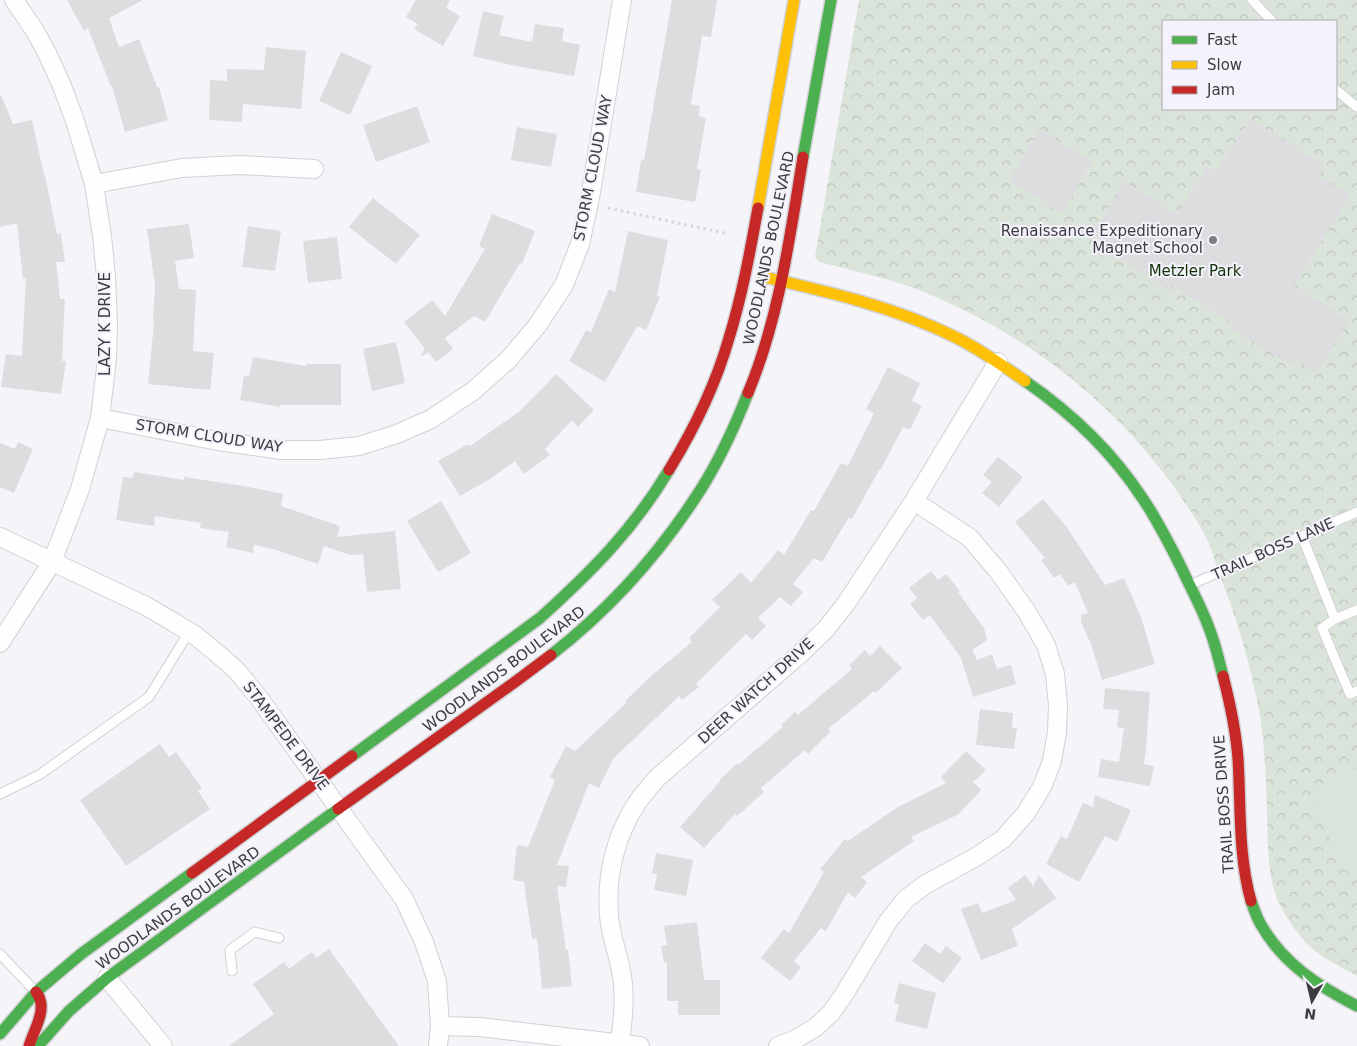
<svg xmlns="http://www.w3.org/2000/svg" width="1357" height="1046" viewBox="0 0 1357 1046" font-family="'DejaVu Sans',sans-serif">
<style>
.park{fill:url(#park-crowns);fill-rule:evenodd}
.pitch{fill:#dbe4da}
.building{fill:#dddde0}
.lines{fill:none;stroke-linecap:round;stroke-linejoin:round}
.lane-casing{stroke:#d1d1d4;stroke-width:11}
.street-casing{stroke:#d1d1d4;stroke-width:20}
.fast-casing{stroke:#d1d1d4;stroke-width:14}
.slow-casing{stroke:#d1d1d4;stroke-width:14}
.jam-casing{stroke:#d1d1d4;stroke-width:14}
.path{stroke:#d6d6d8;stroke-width:3;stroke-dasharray:2.5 4;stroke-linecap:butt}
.lane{stroke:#fefefe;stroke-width:9}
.street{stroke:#fefefe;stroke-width:18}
.fast{stroke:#4caf50;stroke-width:11}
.slow{stroke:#ffc107;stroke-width:11}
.jam{stroke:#c62828;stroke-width:11}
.poi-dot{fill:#7d7d81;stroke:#f4f3fb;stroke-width:2}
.labels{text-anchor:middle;stroke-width:4;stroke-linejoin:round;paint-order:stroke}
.street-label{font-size:15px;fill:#3d3c40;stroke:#f4f3fb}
.poi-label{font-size:15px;fill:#3d3c40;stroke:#f4f3fb;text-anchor:end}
.park-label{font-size:15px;fill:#123109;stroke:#f4f3fb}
</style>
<defs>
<pattern id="park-crowns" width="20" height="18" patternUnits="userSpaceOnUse" patternTransform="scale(1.25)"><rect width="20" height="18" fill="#dbe4da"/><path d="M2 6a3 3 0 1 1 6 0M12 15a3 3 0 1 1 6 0" fill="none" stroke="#bdc4bc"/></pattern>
</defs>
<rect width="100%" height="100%" fill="#f5f5f9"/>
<path class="park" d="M859,0H1357V976C1342,968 1320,957 1308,945C1297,933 1281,911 1276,896C1267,870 1268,842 1267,814C1266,782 1265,749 1260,717C1252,669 1238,622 1220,576C1215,563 1212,548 1205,535C1142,425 1043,341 926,293C893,279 858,272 823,263L818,261L815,257ZM1163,21H1336V109H1163Z"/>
<path class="pitch" d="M1357,768V878L1344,862L1325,830L1309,790Z"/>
<path class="building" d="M67,0H143L109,18L119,47L139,39L157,87H159L168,120L125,132L112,86L111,87L88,28L84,31Z
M416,0H450L446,8L460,16L443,46L414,29L418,24L406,17Z
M672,0H717L711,37L702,36L691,104L700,106L699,116L706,118L697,169L701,170L695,202L636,192L641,160H644Z
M483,11L504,16L499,35L532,42L535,24L564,28L562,41L580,45L574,76L515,66L473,56Z
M266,47L306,51L301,109L243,104L242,122L209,120L210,80L227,81V69L264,70Z
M341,52L372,66L350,115L319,101Z
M0,95H1L13,124L32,120L44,175H45L57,234L61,233L65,262H56L60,299H65L62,361H66L61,394L1,387L6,354L22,356L26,278L23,279L17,223L0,227Z
M417,106L430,142L376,162L363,125Z
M1250,119L1326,166L1319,176L1350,195L1294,286L1349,320L1317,372L1296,359L1290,365L1231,328L1234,324L1173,285L1170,290L1110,253L1114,247L1093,234L1125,182L1177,214L1207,167L1216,172Z
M517,127L557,134L551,167L511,160Z
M1040,129L1092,162L1062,213L1009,180Z
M373,198L420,235L396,264L349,227Z
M492,214L535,231L522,264L520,263L485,322L474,316L445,338L453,349L436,362L428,352L423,356L421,355L425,349L404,322L432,300L445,316L485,249L479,246Z
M189,224L194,258L175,261L179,289L196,290L193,351L214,353L210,390L148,384L154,322H153L155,285L147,229Z
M248,226L281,231L275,271L242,267Z
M628,231L668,240L657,296L660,297L646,330L637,326L605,382L569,361L586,330L591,332L609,289L615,292Z
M337,237L342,279L308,283L303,241Z
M396,342L405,383L372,391L363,349Z
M253,357L306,366V364H341V405H281L280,407L240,400L244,376H249Z
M888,367L920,383L912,401L922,406L910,430L903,427L880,471L879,470L852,519L849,517L822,562L814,558L793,584L803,592L791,606L780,597L758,618L766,626L752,640L746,634L696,684L699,687L682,700L679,696L614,758L599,788L589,783L557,865L569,866L566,887L557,886L566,950H568L572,986L542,989L537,938L532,939L524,882L513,880L517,845L528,847L555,780L550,777L566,746L575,751L626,703L625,701L651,676L692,642L689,638L720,607L712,600L741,572L751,583L778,550L784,555L811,510L814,511L841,463L848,466L874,413L866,409Z
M556,374L594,410L578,427L572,420L545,449L550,455L524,474L515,461L490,479L460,496L438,461L468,444L470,446L520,411Z
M18,442L33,449L14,493L0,487V443L15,449Z
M998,457L1023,477L999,507L982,493L992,482L983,475Z
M134,472L184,480V477L244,486L283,494L281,506L340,526L337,537L395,531L401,589L367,592L363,554L350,555L324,546L318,564L273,549L254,545L253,553L226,547L229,532L200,528L201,523L155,516L154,526L116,520L123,477L133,478Z
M1043,499L1066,526L1105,585L1124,578L1141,617L1155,664L1102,680L1091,644L1081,622V615L1088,613L1075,582L1068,586L1060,574L1054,578L1041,560L1045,558L1015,522Z
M441,501L471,553L438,572L407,521Z
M931,571L938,580L946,574L960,591L958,592L984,628L987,640L972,650L977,660L992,654L997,669L1011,665L1016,684L973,697L961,658L930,615L923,620L910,604L917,598L909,588Z
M880,646L902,668L876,693L874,691L828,729L831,731L808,754L805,750L761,788L764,792L737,816L735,814L704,848L680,827L721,780L720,779L738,763L739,764L783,727L781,725L795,712L798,715L852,669L849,665L865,650L870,656Z
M1105,688L1150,692L1146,748L1144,764L1154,766L1150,786L1098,777L1101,759L1119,762L1124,728L1117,727L1119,710L1103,709Z
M980,709L1013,713L1012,728H1017L1014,749L976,745Z
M160,744L169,757L176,752L202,788L198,791L210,809L126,866L80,800Z
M966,751L986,770L973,782L981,790L959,814L911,837L914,841L861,877L867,882L855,898L848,892L826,931L821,928L794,961L801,967L790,981L761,958L784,929L789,933L824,872L820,869L845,839L848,841L898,807L946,783L941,777Z
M1095,795L1131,810L1117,842L1105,836L1079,882L1046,864L1061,836L1067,839L1083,803L1093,807Z
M656,853L693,860L686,896L654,890L657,874L652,873Z
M1025,875L1033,886L1039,875L1056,898L1012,929L1018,946L981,960L961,909L978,903L982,913L1016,900L1008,888Z
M697,922L704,980H720V1015H678V1001H667V963H664L661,946L667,945L664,926Z
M925,943L940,954L946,946L962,958L943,983L912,961Z
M329,949L399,1046H229L274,1014L253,984L284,962L289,969L312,952L316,958Z
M899,983L936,993L927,1029L895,1021L899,1004L894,1003Z"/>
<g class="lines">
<g class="lane-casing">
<path id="lane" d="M1252,0L1272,21
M1336,90L1357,107
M1302,536L1335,619L1322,628L1350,694L1357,691
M1192,584L1357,512
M1335,619L1357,610
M0,794L39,775L149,697L189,632
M0,954L34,990
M232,971L230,950L255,932L279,938"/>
</g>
<g class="street-casing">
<path id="street" d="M94,184L182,168L240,165L314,169
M100,418L218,441L281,450H320L359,446L397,434L431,419L473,391L508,360L537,326L564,285L580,244L590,198L622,0
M0,537L146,606L175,623L196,636L225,660L238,672L259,698L404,899L424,942L437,981L440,1026L438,1046
M0,643L52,562L80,489L100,418L107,359L108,325L106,276L102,236L94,184L75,121L62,86L47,53L35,31L14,0
M107,978L163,1046
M440,1026L480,1027L640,1046
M620,1043C623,1019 626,995 621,971C618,953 610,934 609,915C606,876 615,836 637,803C642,795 650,787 656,779L801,653L826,629L845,605L914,501L998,362
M778,1046L794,1040L816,1027L831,1013L843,996L889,920L906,899L926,884L976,857L1003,839L1026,813L1042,787L1052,761L1057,732L1058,705L1055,674L1046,645L1027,612L998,571L970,538L914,501"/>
</g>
<g class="fast-casing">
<path id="fast" d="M803,157L831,0
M1025,381C1070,412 1113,453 1143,499C1158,521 1170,545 1182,569C1191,589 1202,608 1209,628C1215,643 1219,660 1223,676
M551,655C610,609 661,552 701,489C720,459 735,426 748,393
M352,756L540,618C592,571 633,530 669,470
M1251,901C1254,909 1256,916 1260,923C1282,963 1318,986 1357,1006
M0,1034L36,992L81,954L192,873
M38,1046L69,1011L107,978L338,809"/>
</g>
<g class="slow-casing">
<path id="slow" d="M758,208L794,0
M764,277C829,292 894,307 953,336C978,348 1002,365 1025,381"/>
</g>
<g class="jam-casing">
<path id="jam" d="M748,393C779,319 790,236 803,157
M669,470C694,429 716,384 729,338C742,296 750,252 758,208
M1223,676C1230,703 1236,731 1238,759C1241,807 1238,855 1251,901
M338,809L515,682L551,655
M192,873L352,756
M29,1046C34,1029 49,1008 36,992"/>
</g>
<path class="path" d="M608,208L729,234"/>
<use href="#lane" class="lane"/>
<use href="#street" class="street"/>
<use href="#fast" class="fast"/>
<use href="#slow" class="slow"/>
<use href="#jam" class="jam"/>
</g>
<circle class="poi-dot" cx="1213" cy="240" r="5"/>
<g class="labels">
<g class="street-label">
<text transform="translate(593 168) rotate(-79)" y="5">STORM CLOUD WAY</text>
<text transform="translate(769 248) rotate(-78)" y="5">WOODLANDS BOULEVARD</text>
<text transform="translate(105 324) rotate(-90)" y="5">LAZY K DRIVE</text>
<text transform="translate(209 436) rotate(9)" y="5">STORM CLOUD WAY</text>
<text transform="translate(1273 549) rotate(-24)" y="5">TRAIL BOSS LANE</text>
<text transform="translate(504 669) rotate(-37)" y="5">WOODLANDS BOULEVARD</text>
<text transform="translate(756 691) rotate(-42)" y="5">DEER WATCH DRIVE</text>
<text transform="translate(286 736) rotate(53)" y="5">STAMPEDE DRIVE</text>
<text transform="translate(1224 804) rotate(-94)" y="5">TRAIL BOSS DRIVE</text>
<text transform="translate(178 908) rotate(-36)" y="5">WOODLANDS BOULEVARD</text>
</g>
<g class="poi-label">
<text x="1203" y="236">Renaissance Expeditionary<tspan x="1203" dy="17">Magnet School</tspan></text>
</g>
<g class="park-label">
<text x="1195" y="276">Metzler Park</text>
</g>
</g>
<rect x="1162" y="20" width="175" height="90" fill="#f4f3fb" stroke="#abaab0"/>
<rect x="1172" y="36" width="25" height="8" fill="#4caf50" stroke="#abaab0"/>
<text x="1207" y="45" font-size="15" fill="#3d3c40">Fast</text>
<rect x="1172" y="61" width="25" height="8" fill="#ffc107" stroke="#abaab0"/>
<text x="1207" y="70" font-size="15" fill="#3d3c40">Slow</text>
<rect x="1172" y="86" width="25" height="8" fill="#c62828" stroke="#abaab0"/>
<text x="1207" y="95" font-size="15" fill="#3d3c40">Jam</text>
<g transform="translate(1312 1001) rotate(188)" stroke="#f4f3fb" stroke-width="4" paint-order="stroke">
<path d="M0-4L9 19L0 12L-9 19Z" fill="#3d3c40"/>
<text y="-8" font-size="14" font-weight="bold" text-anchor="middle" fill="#3d3c40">N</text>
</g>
</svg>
